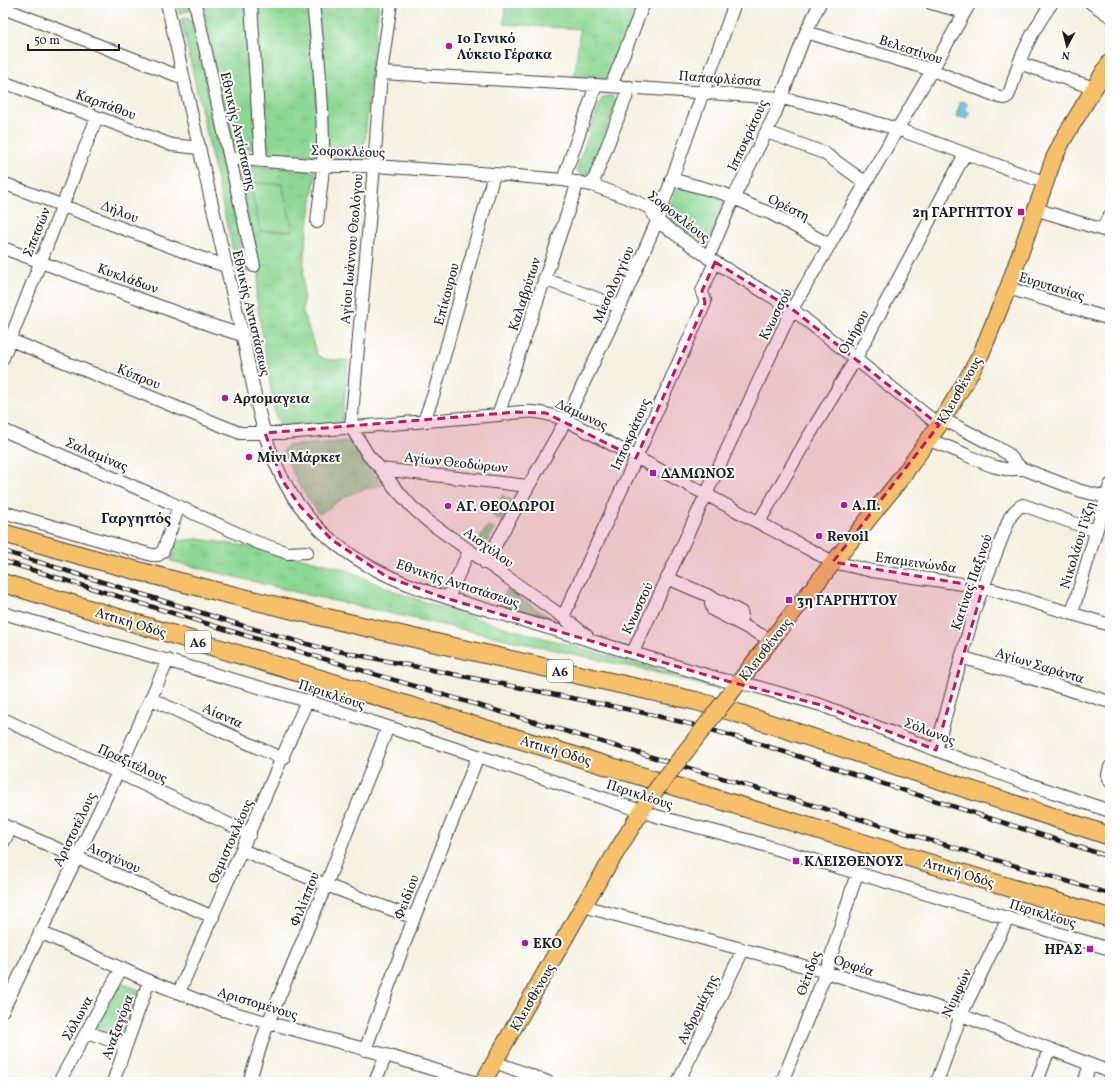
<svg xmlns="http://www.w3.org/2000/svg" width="1113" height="1085" viewBox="0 0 1113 1085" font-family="Vollkorn,serif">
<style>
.grass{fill:url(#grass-tufts);stroke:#547a58}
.park{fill:#8cd793;stroke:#547a58}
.water{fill:url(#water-rules);stroke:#40727e}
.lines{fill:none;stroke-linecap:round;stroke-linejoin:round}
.minor-casing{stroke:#3d3c3a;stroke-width:14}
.major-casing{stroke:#3d3c3a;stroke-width:18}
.highway-casing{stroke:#3d3c3a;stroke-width:20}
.minor{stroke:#fff;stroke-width:12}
.major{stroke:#f6c06b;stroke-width:16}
.highway{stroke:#f6c06b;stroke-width:18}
.rail-casing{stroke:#1c1c1c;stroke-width:4.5}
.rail{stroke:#fff;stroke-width:3;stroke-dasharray:9;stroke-linecap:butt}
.major-bridge-casing{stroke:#3d3c3a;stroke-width:18;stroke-linecap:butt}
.major-bridge{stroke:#f6c06b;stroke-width:16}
.marked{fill:#c2185b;fill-opacity:0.2;stroke:#c2185b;stroke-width:3;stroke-dasharray:8 5;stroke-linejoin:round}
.poi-dot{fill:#b5179e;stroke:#fff;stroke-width:1.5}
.labels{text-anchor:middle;stroke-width:4;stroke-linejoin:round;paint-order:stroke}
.shield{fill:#fff;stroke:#606060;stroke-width:1}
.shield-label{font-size:13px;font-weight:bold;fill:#1c1c1c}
.poi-label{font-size:14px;font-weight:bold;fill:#1c1c1c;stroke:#fff;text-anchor:start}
.street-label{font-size:14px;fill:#1c1c1c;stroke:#fff}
.neighbourhood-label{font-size:15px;font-weight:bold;fill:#1c1c1c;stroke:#fff}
</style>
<defs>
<pattern id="grass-tufts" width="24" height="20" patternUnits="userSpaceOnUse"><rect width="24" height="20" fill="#8cd793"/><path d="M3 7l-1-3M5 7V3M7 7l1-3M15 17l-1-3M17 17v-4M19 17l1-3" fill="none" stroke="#78b87e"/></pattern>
<pattern id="water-rules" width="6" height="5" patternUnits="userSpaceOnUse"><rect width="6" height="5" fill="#63c7e1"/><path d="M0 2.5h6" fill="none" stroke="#55aac0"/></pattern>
</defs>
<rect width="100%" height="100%" fill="#fff"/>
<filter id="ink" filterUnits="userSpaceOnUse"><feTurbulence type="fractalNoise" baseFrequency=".025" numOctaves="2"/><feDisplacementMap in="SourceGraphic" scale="8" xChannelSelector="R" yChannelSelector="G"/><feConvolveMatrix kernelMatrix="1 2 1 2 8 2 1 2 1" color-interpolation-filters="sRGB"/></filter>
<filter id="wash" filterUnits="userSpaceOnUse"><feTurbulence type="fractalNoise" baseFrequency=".012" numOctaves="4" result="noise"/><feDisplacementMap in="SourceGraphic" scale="16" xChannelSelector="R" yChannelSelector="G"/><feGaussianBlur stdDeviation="0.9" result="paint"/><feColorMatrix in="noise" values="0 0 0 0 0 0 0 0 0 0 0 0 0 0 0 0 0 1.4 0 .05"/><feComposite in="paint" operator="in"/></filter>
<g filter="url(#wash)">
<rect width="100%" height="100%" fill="#f5f1e1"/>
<path class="grass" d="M177,3H188L190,11L179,13Z
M202,3H247L256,148L253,149L231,147Z
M254,3H310L315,54L318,154L317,156L265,151Z
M318,3H379L371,67L364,154L363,157L360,160L330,157L327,155Z
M505,3H640L613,74L597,83L574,82L580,29L504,24Z
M185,18L192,19L222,160L248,272L238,274L181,19Z
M608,96H612L616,100V104L590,172L586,175H581L577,171V167L602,98Z
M236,164L316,172L304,254L303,312L317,355C327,362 337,360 348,360L342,423L283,425L278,422L274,409L256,295L260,271Z
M349,441L382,485L361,490L348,495L319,514L299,485L284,453V449L287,446Z
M502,495L513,501L503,521L492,516Z
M488,526L494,529L484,546L477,543Z
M198,539L271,550L344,569L391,590L439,607L504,627L700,681L719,690L654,672L308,595L171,561L177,541Z
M507,590L555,621L554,622L499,605Z"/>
<path class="park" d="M250,183L282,184L293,231H260Z
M678,185L728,200L704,250L665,221Z
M121,983L139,990L121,1041L94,1031Z"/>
<path class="water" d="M961,101L967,103L966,111L969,112V116L967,119L956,116Z"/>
</g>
<g filter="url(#ink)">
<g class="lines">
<g class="minor-casing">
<path id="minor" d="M167,3C191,112 215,221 241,329C255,389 261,454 299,505C336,556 389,580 448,598L723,680L754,686L821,705L936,750L1020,781L1110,811
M195,3L254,266
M251,3L261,161
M313,3C319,57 324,111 323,165C322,184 319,203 317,222
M931,3L964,12
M1091,3L1110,16
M3,8L183,78
M806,32L932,70L999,97L1005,98L1008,96C1013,85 1015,74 1019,63C1027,42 1039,21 1052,3
M1019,63L1094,88
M381,73L596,85L781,98L833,110L897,129L1044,182
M3,82L172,145L199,148
M611,86L644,3
M767,132L824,153L866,183
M230,158L323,166H374L494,174L563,180L592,185L626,197L648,207L651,210L657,221L715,262L792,309L939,425
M671,179L725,194L761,210L770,213L830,245
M563,180L596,85
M3,183L201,258L226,266
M592,185L630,87
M1035,209L1110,232
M1102,229L1110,215
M3,248L210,325L242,335
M708,258L734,197L775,114L806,32L820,3
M544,279L620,307
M1008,288L1110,319
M3,337L240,433H285L498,415C528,410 538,410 566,420L833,562L872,571L983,587L1110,625
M3,358L97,117
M498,415L578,182
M943,419L991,444L1008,454L1021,468L1081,491L1106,497
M424,421L434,393L494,174
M351,427L374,166L381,73L391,3
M351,427L368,455L381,469L395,488L412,507L429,522L563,617L587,636
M3,430L167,501L256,542L288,553L307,552
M928,440C937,443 946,446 955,450C975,458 999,474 1021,468
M381,469L528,486
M3,512L152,555H158L163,551L179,506
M759,522L807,439L855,360L965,154
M485,563L566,420L620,307L657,221L735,3
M667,578L714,598L741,612L742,616L739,623
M448,598L469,551
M714,598L711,604L713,610L771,640
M3,613L307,701L478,756L656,816L747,840L1110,949
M1072,613L1110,485
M563,617L636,458L705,303C706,298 702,296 702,291L715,262
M633,652L792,309L932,70L970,3
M961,657L1110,702
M151,699L283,759
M3,719L250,834
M936,750L975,608L1010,517C1014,512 1017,507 1023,505L1096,531
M1110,767L1108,775L1110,781
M3,825L213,917
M3,843L11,828
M242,850L326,885L414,918
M583,906L826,972L961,1015L1110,1072
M40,932L149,981L223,1010L386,1055L474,1082
M179,992L307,701
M3,1010L118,772L168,660
M87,1032L126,1046
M365,1050L414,918L478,756
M495,1062L548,1082
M59,1082L121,969
M113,1082L149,981
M249,1082L268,1023L326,885L388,727
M375,1082L386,1055
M678,1082L743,950
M782,1082L826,972L857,873
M937,1082L961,1015L1008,918
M1037,1082L1049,1049
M1084,1082L1090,1065"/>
</g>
<g class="major-casing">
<path id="major" d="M727,698L771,640L899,481L939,425L966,381L981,354L1008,288L1054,158L1064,138L1110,62
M483,1082L583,906L649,799"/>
</g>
<g class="highway-casing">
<path id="highway" d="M3,533C231,601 464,649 696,701L737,713L1110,836
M3,583L1110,918"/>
</g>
<use href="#minor" class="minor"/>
<use href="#major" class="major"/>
<use href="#highway" class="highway"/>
<g class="rail-casing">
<path id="rail" d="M3,551L247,627L318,647L636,711L694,725L760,744L1110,857
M3,561L244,635L1110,894"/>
</g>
<use href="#rail" class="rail"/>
<g class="major-bridge-casing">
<path id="major-bridge" d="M649,799L727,698"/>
</g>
<use href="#major-bridge" class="major-bridge"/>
</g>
</g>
<path class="marked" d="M715,262L792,309L939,425L833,562L983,587L936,750L821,705L723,680L442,597L387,577L332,540L300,506L282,480L265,433L517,412L546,413L636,458L705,303L702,291Z"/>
<g class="poi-dot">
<circle cx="449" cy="46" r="4"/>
<rect x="1017" y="208" width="8" height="8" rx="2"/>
<circle cx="225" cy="398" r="4"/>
<circle cx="249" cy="457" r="4"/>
<rect x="649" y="469" width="8" height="8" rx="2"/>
<circle cx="844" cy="505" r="4"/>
<circle cx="448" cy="506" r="4"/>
<circle cx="819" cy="536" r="4"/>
<rect x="785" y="596" width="8" height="8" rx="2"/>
<rect x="792" y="857" width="8" height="8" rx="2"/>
<circle cx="525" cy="943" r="4"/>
<rect x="1086" y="945" width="8" height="8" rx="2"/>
</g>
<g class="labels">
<g class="shield">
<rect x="185" y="631" width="26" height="22" rx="3"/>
<rect x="547" y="660" width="26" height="22" rx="3"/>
</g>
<g class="shield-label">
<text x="198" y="647">Α6</text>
<text x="560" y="676">Α6</text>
</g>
<g class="poi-label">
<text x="457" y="43">1ο Γενικό<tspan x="457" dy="16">Λύκειο Γέρακα</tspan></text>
<text x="1013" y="217" text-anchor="end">2η ΓΑΡΓΗΤΤΟΥ</text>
<text x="233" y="403">Αρτομαγεια</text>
<text x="257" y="462">Μίνι Μάρκετ</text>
<text x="661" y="478">ΔΑΜΩΝΟΣ</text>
<text x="852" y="510">Α.Π.</text>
<text x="456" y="511">ΑΓ. ΘΕΟΔΩΡΟΙ</text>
<text x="827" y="541">Revoil</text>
<text x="797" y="605">3η ΓΑΡΓΗΤΤΟΥ</text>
<text x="804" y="866">ΚΛΕΙΣΘΕΝΟΥΣ</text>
<text x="533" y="948">ΕΚΟ</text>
<text x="1082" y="954" text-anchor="end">ΗΡΑΣ</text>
</g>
<g class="street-label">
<text transform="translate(911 49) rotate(18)" y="5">Βελεστίνου</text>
<text transform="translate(720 78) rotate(4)" y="5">Παπαφλέσσα</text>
<text transform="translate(106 104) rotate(20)" y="5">Καρπάθου</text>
<text transform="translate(239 131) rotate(77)" y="5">Εθνικής Αντίστασης</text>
<text transform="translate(747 135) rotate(-65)" y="5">Ιπποκράτους</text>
<text transform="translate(348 151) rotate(2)" y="5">Σοφοκλέους</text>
<text transform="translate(789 207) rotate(26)" y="5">Ορέστη</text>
<text transform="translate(120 211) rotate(21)" y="5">Δήλου</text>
<text transform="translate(679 216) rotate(38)" y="5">Σοφοκλέους</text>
<text transform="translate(36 232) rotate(-68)" y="5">Σπετσών</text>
<text transform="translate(351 249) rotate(-85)" y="5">Αγίου Ιωάννου Θεολόγου</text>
<text transform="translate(128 278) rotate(20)" y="5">Κυκλάδων</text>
<text transform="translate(613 284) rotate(-66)" y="5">Μεσολογγίου</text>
<text transform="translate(1052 286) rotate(17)" y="5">Ευρυτανίας</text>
<text transform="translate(446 294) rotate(-75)" y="5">Επίκουρου</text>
<text transform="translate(524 294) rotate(-72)" y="5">Καλαβρύτων</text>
<text transform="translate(252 313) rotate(77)" y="5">Εθνικής Αντιστάσεως</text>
<text transform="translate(775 314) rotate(-63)" y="5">Κνωσσού</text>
<text transform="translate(853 332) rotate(-61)" y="5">Ομήρου</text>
<text transform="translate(139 376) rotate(22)" y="5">Κύπρου</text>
<text transform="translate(959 390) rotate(-60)" y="5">Κλεισθένους</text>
<text transform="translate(582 414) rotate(25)" y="5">Δάμωνος</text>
<text transform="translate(630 434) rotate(-66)" y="5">Ιπποκράτους</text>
<text transform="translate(97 454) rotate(23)" y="5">Σαλαμίνας</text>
<text transform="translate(456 462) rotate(6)" y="5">Αγίων Θεοδώρων</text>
<text transform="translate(1077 545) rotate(-73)" y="5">Νικολάου Γύζη</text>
<text transform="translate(489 547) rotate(36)" y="5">Αισχύλου</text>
<text transform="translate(916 562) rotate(8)" y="5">Επαμεινώνδα</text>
<text transform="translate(971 582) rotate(-71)" y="5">Κατίνας Παξινού</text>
<text transform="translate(458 583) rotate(18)" y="5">Εθνικής Αντιστάσεως</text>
<text transform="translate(637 608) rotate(-65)" y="5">Κνωσσού</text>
<text transform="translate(131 622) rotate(17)" y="5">Αττική Οδός</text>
<text transform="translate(765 649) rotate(-52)" y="5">Κλεισθένους</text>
<text transform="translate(1040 665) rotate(17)" y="5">Αγίων Σαράντα</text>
<text transform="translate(332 694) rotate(18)" y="5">Περικλέους</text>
<text transform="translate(223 715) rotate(24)" y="5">Αίαντα</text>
<text transform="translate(930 731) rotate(21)" y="5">Σόλωνος</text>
<text transform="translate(556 750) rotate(17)" y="5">Αττική Οδός</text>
<text transform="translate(133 763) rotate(25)" y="5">Πραξιτέλους</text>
<text transform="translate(640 794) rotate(18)" y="5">Περικλέους</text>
<text transform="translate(74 829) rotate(-64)" y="5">Αριστοτέλους</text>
<text transform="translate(230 841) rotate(-66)" y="5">Θεμιστοκλέους</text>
<text transform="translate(114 857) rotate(24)" y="5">Αισχύνου</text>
<text transform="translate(959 872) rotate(17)" y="5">Αττική Οδός</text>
<text transform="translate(406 897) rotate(-69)" y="5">Φειδίου</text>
<text transform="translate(304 899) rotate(-68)" y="5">Φιλίππου</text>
<text transform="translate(1043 913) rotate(17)" y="5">Περικλέους</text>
<text transform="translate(854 965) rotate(18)" y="5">Ορφέα</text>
<text transform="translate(808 973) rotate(-70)" y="5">Θέτιδος</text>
<text transform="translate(956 993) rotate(-65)" y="5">Νυμφών</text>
<text transform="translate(532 997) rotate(-60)" y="5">Κλεισθένους</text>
<text transform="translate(258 1003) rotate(17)" y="5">Αριστομένους</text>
<text transform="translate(697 1009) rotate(-64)" y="5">Ανδρομάχης</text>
<text transform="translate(77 1018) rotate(-61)" y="5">Σόλωνα</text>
<text transform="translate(117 1027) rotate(-70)" y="5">Αναξαγόρα</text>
</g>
<g class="neighbourhood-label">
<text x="136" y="523">Γαργηττός</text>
</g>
</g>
<rect width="1113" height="1085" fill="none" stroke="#fff" stroke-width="16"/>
<g transform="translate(1067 46) rotate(187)" stroke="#ffffff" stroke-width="3" paint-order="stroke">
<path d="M0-3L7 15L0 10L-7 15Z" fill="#1c1c1c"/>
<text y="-6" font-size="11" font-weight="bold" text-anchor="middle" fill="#1c1c1c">N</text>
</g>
<path d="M28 44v6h91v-6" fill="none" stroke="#1c1c1c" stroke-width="2"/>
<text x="34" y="44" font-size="12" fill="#1c1c1c" stroke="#ffffff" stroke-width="3" paint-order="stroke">50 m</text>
</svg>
